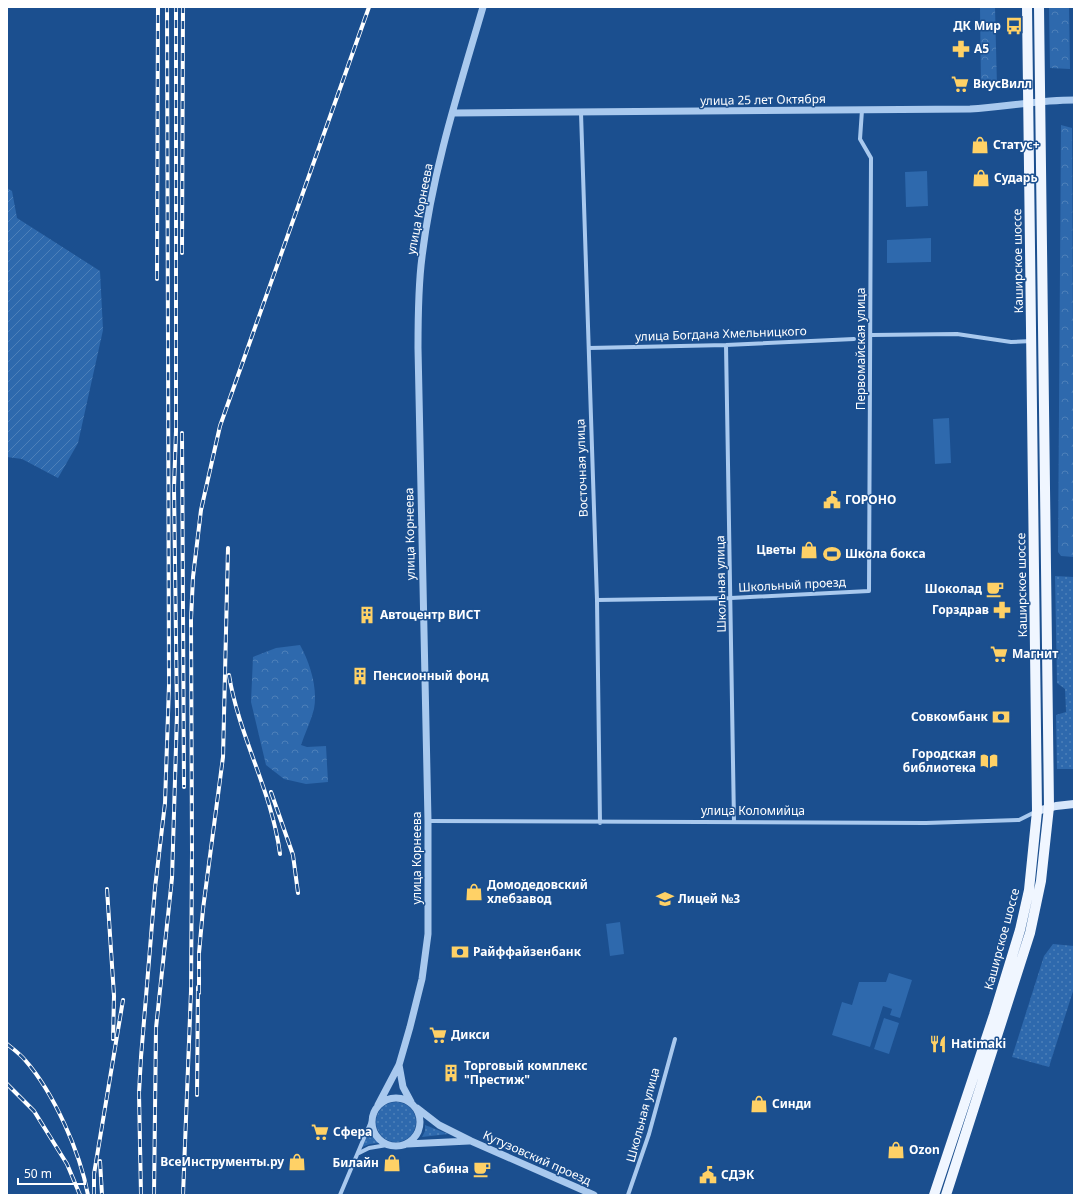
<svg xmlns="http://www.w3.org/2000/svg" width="1081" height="1202" viewBox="0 0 1081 1202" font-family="'Noto Sans',sans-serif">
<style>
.grass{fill:url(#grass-dots)}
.forest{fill:url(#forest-crowns)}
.park{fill:#2e69ad}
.garden{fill:url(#garden-furrows)}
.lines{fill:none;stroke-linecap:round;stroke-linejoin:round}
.minor{stroke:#a9c9ee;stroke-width:4}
.tertiary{stroke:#a9c9ee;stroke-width:7}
.secondary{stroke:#d6e6fa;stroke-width:8}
.primary{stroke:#f0f6ff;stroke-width:10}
.rail-casing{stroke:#fff;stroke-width:4}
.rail{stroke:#1b4f8f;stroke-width:2.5;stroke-dasharray:8;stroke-linecap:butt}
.labels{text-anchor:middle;stroke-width:3;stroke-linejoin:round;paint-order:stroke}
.poi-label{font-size:12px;font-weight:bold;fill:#fff;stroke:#1b4f8f;text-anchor:start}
.street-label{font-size:12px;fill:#fff;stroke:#1b4f8f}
</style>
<defs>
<pattern id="grass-dots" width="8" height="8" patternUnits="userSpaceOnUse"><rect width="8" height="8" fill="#2e69ad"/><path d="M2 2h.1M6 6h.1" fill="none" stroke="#4d80b9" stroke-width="1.8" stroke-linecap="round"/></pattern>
<pattern id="forest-crowns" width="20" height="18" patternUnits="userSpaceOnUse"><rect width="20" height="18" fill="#2e69ad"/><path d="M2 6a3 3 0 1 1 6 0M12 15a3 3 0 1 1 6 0" fill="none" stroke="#4d80b9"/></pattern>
<pattern id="garden-furrows" width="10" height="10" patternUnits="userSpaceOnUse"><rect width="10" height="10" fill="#2e69ad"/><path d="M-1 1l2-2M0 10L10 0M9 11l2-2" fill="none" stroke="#4d80b9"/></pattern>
</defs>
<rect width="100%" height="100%" fill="#1b4f8f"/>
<path class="grass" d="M1055,576L1074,577V769H1057L1056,715L1066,712L1065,689L1057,683Z
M1053,944L1074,946V988L1049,1067L1012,1057L1044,956Z
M376 1122a20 20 0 1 1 40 0a20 20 0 1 1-40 0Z
M425,1125L448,1134L422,1137L425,1131Z
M369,1132L379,1143L370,1144L362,1147Z"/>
<path class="forest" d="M980,7H995L997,87L981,86Z
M1052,7H1069L1070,69L1050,68L1049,8Z
M1061,125L1072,128L1074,557L1061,556L1058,552Z
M300,645C310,663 318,688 314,709C311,721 305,733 301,745L307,747L326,746L328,782L306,784L284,779L266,765L251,702L253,657L276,648Z"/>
<path class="park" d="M927,171L928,206L906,207L905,172Z
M931,238V262L887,263V240Z
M949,418L951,463L935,464L933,419Z
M620,922L624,954L610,956L606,924Z
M889,973L912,980L900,1018L890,1015L892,1009L883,1006L870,1047L832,1035L842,1002L852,1005L859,982H886Z
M884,1018L899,1023L889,1054L874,1049Z"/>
<path class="garden" d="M7,188L12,191L17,218L100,271L103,330L78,443L58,478L22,459L7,457Z"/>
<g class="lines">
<path class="minor" d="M581,113L597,600L600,823
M872,335L957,334L1011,342L1032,341
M726,345L734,822
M589,348L726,345L854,339
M597,600L731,598L869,591L871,158L860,139L862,110
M428,821L926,823L1019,820L1035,812
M359,1153L369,1148L387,1145
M340,1195L372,1119
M628,1195L649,1134L675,1039"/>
<path class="tertiary" d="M453,113L970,109C1005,107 1039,100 1074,100
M399,1065L403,1087L411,1102
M372 1122a24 24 0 1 1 48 0a24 24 0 1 1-48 0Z
M378,1105L399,1065L410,1027L422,979L428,934V821L418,348C418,317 418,287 422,257C432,172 459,89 483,7
M417,1108L439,1125L471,1141L594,1195
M407,1144L469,1141"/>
<path class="secondary" d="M1037,811L1056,806L1074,804"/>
<path class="primary" d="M934,1195L994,1015L1020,930L1029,890L1037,811L1027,7
M946,1195L1030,933L1041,881L1049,807L1039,7"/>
<g class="rail-casing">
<path id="rail" d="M182,253L183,7
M157,279L158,7
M182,433L184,787
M229,675C239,737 272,791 280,854
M271,792L293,855L298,893
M107,889L114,996L113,1039
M199,993V953L203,909L223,757L228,548
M7,1044C13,1049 20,1054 25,1060C54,1093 80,1152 88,1195
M7,1084L34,1111L67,1164L80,1195
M197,1095L198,987
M100,1161L102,1195
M94,1195V1174L123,1000
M141,1195L139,1093L141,1057L155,888L165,803L169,685L167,7
M154,1195L156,1028L172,878L177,714L174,488L176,431V7
M183,1195L191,991L192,851L191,619L193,577L201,510L220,426L369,7"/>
</g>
<use href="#rail" class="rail"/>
</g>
<defs>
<g id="bus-bare" transform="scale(1.38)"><path d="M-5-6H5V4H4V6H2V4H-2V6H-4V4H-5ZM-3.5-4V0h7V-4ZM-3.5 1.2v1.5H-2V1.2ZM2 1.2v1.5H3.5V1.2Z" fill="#ffd166" stroke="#1b4f8f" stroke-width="2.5" paint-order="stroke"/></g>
<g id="pharmacy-bare" transform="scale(1.38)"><path d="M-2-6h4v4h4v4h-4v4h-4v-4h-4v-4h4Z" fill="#ffd166" stroke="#1b4f8f" stroke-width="2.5" paint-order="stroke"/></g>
<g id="supermarket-bare" transform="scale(1.38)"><path d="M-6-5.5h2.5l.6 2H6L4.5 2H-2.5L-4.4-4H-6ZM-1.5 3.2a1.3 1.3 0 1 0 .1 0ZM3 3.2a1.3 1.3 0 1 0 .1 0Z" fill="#ffd166" stroke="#1b4f8f" stroke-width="2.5" paint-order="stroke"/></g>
<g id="shop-bare" transform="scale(1.38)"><path d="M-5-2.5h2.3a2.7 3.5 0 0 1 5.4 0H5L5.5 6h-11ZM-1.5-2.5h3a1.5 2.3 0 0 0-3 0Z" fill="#ffd166" stroke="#1b4f8f" stroke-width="2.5" paint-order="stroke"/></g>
<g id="civic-bare" transform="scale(1.38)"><path d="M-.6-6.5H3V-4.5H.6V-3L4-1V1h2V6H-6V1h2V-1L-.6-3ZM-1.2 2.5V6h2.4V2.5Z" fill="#ffd166" stroke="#1b4f8f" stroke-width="2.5" paint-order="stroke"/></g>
<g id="stadium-bare" transform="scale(1.38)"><path d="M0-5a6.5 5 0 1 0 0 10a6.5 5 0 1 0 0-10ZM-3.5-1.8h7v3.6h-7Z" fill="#ffd166" stroke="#1b4f8f" stroke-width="2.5" paint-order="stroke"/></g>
<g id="cafe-bare" transform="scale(1.38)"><path d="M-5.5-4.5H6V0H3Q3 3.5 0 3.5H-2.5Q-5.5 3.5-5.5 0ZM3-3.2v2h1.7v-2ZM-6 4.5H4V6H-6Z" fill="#ffd166" stroke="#1b4f8f" stroke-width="2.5" paint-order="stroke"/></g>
<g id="building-bare" transform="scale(1.38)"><path d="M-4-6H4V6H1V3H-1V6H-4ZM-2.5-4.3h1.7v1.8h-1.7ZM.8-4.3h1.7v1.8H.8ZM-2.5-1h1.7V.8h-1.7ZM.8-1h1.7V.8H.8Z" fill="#ffd166" stroke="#1b4f8f" stroke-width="2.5" paint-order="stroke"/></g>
<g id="bank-bare" transform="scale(1.38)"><path d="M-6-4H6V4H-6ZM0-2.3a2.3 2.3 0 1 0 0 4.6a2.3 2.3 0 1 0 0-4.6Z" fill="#ffd166" stroke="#1b4f8f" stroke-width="2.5" paint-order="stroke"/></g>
<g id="library-bare" transform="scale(1.38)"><path d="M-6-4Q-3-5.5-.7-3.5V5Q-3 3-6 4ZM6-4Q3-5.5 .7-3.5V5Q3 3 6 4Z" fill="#ffd166" stroke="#1b4f8f" stroke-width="2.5" paint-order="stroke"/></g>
<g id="school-bare" transform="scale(1.38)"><path d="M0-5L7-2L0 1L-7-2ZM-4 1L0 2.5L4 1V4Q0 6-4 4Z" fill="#ffd166" stroke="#1b4f8f" stroke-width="2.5" paint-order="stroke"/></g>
<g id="restaurant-bare" transform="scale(1.38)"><path d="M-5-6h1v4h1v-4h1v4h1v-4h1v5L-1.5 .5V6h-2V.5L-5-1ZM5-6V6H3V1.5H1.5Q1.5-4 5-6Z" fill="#ffd166" stroke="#1b4f8f" stroke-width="2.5" paint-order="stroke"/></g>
</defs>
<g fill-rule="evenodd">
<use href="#bus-bare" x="1014" y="26"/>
<use href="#pharmacy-bare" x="961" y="49"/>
<use href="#supermarket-bare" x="960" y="84"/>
<use href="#shop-bare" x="980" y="145"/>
<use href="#shop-bare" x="981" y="178"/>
<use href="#civic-bare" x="832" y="500"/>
<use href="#shop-bare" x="809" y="550"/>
<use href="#stadium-bare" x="832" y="554"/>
<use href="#cafe-bare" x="995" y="589"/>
<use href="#pharmacy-bare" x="1002" y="610"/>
<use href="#building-bare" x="367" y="615"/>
<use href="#supermarket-bare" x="999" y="654"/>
<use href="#building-bare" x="360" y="676"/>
<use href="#bank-bare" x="1001" y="717"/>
<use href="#library-bare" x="989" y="761"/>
<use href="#shop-bare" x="474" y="892"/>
<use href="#school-bare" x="665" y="899"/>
<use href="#bank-bare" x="460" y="952"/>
<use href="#supermarket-bare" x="438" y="1035"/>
<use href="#restaurant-bare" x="938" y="1044"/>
<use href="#building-bare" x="451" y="1073"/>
<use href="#shop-bare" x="759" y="1104"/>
<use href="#supermarket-bare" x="320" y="1132"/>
<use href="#shop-bare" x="896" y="1150"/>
<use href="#shop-bare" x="297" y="1162"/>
<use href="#shop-bare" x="392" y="1163"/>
<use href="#cafe-bare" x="482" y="1169"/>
<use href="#civic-bare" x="708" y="1175"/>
</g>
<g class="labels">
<g class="poi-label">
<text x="1001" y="30" text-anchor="end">ДК Мир</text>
<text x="974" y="53">А5</text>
<text x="973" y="88">ВкусВилл</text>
<text x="993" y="149">Статус+</text>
<text x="994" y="182">Сударь</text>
<text x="845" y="504">ГОРОНО</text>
<text x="796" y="554" text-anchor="end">Цветы</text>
<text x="845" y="558">Школа бокса</text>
<text x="982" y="593" text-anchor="end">Шоколад</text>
<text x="989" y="614" text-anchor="end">Горздрав</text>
<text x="380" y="619">Автоцентр ВИСТ</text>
<text x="1012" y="658">Магнит</text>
<text x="373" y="680">Пенсионный фонд</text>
<text x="988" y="721" text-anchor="end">Совкомбанк</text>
<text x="976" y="758" text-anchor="end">Городская<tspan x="976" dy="14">библиотека</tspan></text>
<text x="487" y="889">Домодедовский<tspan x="487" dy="14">хлебзавод</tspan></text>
<text x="678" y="903">Лицей №3</text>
<text x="473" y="956">Райффайзенбанк</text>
<text x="451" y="1039">Дикси</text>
<text x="951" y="1048">Hatimaki</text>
<text x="464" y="1070">Торговый комплекс<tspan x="464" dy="14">"Престиж"</tspan></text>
<text x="772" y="1108">Синди</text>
<text x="333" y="1136">Сфера</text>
<text x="909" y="1154">Ozon</text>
<text x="284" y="1166" text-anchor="end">ВсеИнструменты.ру</text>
<text x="379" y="1167" text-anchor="end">Билайн</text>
<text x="469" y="1173" text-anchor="end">Сабина</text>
<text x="721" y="1179">СДЭК</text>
</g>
<g class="street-label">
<text transform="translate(763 100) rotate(-1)" y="4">улица 25 лет Октября</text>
<text transform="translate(420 209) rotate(-79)" y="4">улица Корнеева</text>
<text transform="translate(1018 261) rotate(-91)" y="4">Каширское шоссе</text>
<text transform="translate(721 334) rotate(-2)" y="4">улица Богдана Хмельницкого</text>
<text transform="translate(861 349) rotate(-90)" y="4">Первомайская улица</text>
<text transform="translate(582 468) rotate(-92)" y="4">Восточная улица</text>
<text transform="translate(410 534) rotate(-91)" y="4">улица Корнеева</text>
<text transform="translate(721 584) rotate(-91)" y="4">Школьная улица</text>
<text transform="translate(792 585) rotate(-3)" y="4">Школьный проезд</text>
<text transform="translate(1022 585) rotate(-91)" y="4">Каширское шоссе</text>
<text x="753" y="815">улица Коломийца</text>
<text transform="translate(417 858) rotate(-90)" y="4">улица Корнеева</text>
<text transform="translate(1002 939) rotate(-75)" y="4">Каширское шоссе</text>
<text transform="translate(643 1115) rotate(-75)" y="4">Школьная улица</text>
<text transform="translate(537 1158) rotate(24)" y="4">Кутузовский проезд</text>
</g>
</g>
<rect width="1081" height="1202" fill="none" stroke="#ffffff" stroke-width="16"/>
<path d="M18 1178v6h67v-6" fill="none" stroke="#ffffff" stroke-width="2"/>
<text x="24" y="1178" font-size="12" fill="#ffffff" stroke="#1b4f8f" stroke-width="3" paint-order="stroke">50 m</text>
</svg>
